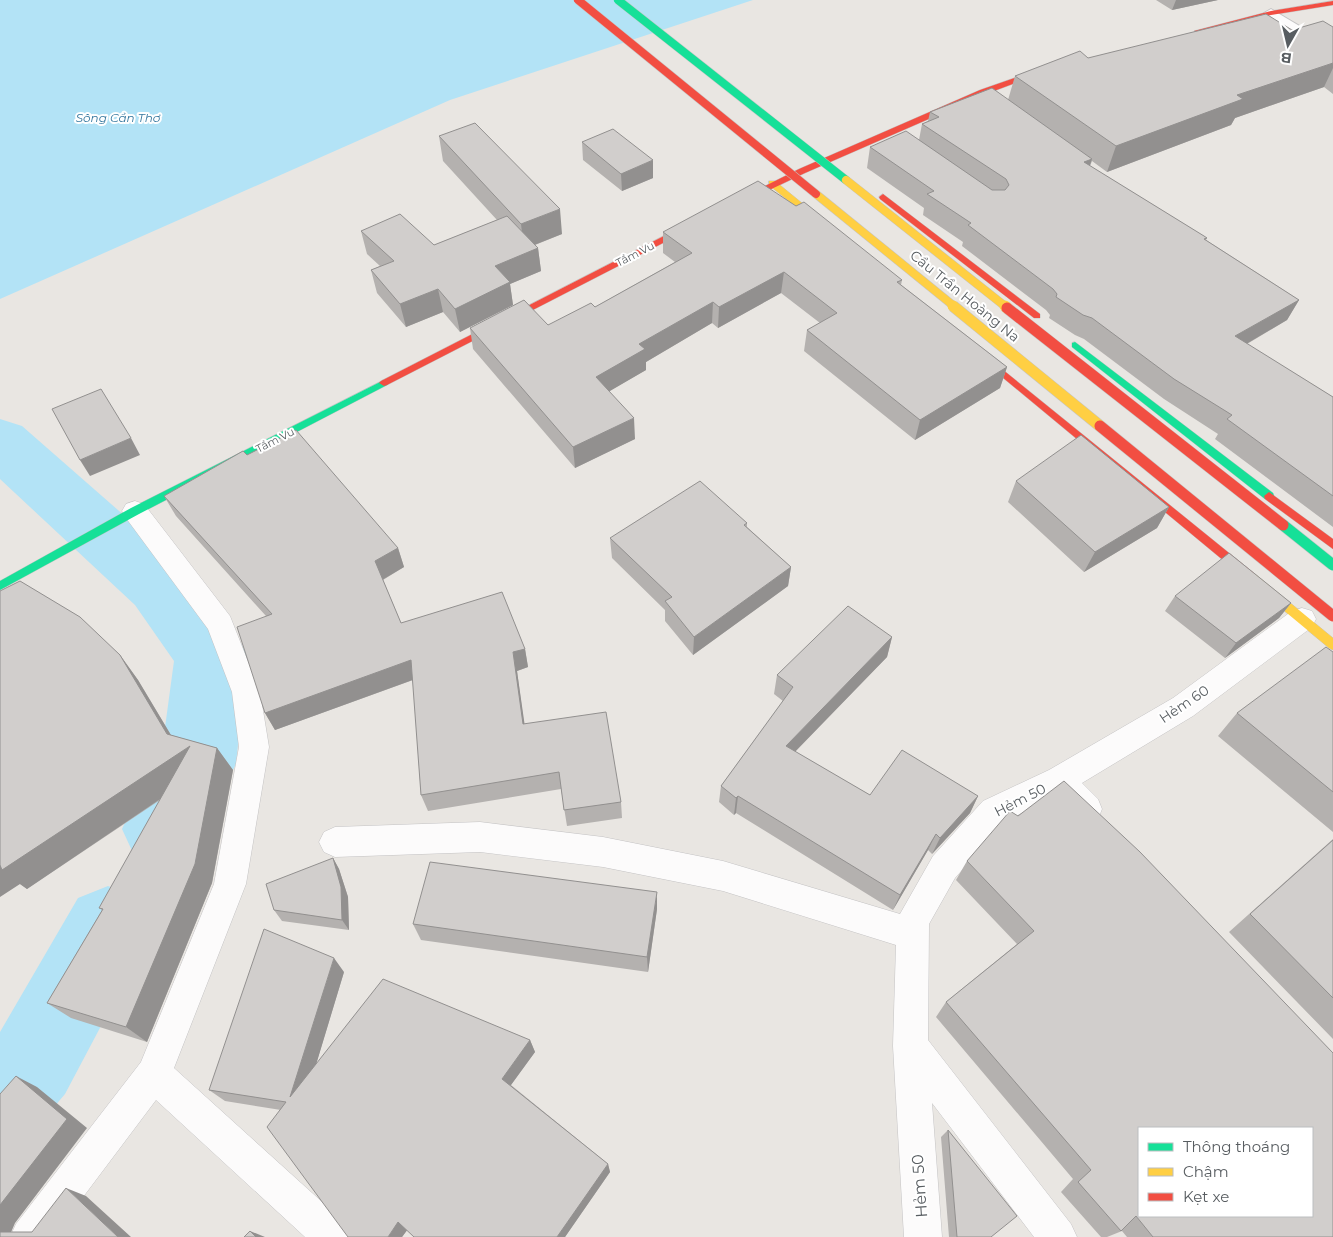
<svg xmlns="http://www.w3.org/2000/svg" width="1333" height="1237" viewBox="0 0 1333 1237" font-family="Montserrat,sans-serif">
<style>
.water{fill:#b3e3f6}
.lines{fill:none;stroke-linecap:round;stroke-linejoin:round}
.river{fill:#b3e3f6;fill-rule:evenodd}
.lane-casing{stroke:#c4c3c4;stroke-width:2}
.street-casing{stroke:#c4c3c4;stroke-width:1}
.fast-casing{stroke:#c5c5c5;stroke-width:1}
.slow-casing{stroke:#c5c5c5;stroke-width:1}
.jam-casing{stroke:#c5c5c5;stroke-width:1}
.lane{fill:#fcfbfb;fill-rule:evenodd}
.street{fill:#fcfbfb;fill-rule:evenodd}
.fast{fill:#16e098;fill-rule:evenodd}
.slow{fill:#ffcf43;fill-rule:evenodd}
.jam{fill:#f24e42;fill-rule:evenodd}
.fast-bridge-far1-casing{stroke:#c5c5c5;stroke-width:9;stroke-linecap:butt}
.fast-bridge-casing{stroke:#c5c5c5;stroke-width:12;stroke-linecap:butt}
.slow-bridge-far1-casing{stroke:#c5c5c5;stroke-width:9;stroke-linecap:butt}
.slow-bridge-casing{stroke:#c5c5c5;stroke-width:12;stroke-linecap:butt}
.jam-bridge-far1-casing{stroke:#c5c5c5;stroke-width:9;stroke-linecap:butt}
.jam-bridge-casing{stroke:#c5c5c5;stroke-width:12;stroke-linecap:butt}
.fast-bridge-far1{stroke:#16e098;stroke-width:8}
.fast-bridge{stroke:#16e098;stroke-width:11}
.slow-bridge-far1{stroke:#ffcf43;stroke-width:8}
.slow-bridge{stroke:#ffcf43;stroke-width:11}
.jam-bridge-far1{stroke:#f24e42;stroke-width:8}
.jam-bridge{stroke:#f24e42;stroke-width:11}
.wall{fill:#b4b1af}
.shaded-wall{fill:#92908f}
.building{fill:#d1cecc;stroke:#92908f;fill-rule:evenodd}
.labels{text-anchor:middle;stroke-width:4;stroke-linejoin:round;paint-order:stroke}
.far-street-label{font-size:11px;fill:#585d61;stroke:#fff}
.far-water-label{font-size:12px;font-style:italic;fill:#36789f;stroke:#fff}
.street-label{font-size:14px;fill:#585d61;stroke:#fff}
.near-street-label{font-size:16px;fill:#585d61;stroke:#fff}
</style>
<rect width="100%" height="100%" fill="#e9e6e2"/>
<path class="water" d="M0,0H753L450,100L0,299Z"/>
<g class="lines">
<path class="river" d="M0,419L22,426L183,567L236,634L247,655L236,764L190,855L162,866L134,855L122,829L134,803L161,757L174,661L135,605L0,479Z
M108,886L138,898L150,927L138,956L65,1094L32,1133L0,1147V1032L78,898Z"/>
<g class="lane-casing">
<path id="lane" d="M1271,9L1333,46V56L1328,55L1266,16L1264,13Z"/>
</g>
<g class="street-casing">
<path id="street" d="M135,501L144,504L230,616L260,692L269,747L246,884L174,1068L332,1211L343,1224L349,1237H305L156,1100L53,1237H10L16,1224L141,1062L214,884L239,747L232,692L208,629L126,518L122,511L126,504Z
M1302,608L1312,611L1316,619L1312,627L1193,716L1082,783L1098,799L1102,809L1098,819L1087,823L1076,819L1056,797L1005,821L955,878L929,924L928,1040L1071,1224L1077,1237H1034L932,1103L942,1237H904L893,1046L896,945L723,891L603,867L480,852L335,857L324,852L319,842L324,832L335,827L480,822L603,837L723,861L900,914L933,856L983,801L1049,770L1173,698L1292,611Z"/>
</g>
<g class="fast-casing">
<path id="fast" d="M1075,342L1273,493L1274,496L1273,499H1265L1072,347V343Z
M384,380L389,383L387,385L139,514L0,590V581L131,508Z"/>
</g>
<g class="slow-casing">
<path id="slow" d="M769,181H775L830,226V230H824L769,185Z
M1251,573L1255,574L1333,638V650L1329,648L1247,580L1246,577L1247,574Z"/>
</g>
<g class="jam-casing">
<path id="jam" d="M1333,1V5L1271,15L1198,33L1194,31L1271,11Z
M1046,67L1053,69L986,94L805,173L736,206L733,207L729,204L799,169L980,90Z
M883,194L1040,314V318H1034L880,199L879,197Z
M697,219L701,222L700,224L387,385L384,386L379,383L381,381Z
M976,348L1255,574L1256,577L1255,580H1247L973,353V349Z
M1269,492L1333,539V549L1265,499L1264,496Z"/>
</g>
<use href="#lane" class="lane"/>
<use href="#street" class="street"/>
<use href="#fast" class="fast"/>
<use href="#slow" class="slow"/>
<use href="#jam" class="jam"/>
<g class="fast-bridge-far1-casing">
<path id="fast-bridge-far1" d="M618,0L846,180"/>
</g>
<g class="fast-bridge-casing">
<path id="fast-bridge" d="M1283,525L1333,565"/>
</g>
<g class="slow-bridge-far1-casing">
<path id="slow-bridge-far1" d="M846,180L1006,307
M816,194L955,307"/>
</g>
<g class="slow-bridge-casing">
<path id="slow-bridge" d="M953,306L1100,426
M1005,306L1007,308"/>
</g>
<g class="jam-bridge-far1-casing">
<path id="jam-bridge-far1" d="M578,0L816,194"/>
</g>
<g class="jam-bridge-casing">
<path id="jam-bridge" d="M1007,308L1283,525
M1100,426L1333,616"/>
</g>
<use href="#fast-bridge-far1" class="fast-bridge-far1"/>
<use href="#fast-bridge" class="fast-bridge"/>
<use href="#slow-bridge-far1" class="slow-bridge-far1"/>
<use href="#slow-bridge" class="slow-bridge"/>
<use href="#jam-bridge-far1" class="jam-bridge-far1"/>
<use href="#jam-bridge" class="jam-bridge"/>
</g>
<path class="wall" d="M1156,0H1218L1172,10Z
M1333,27V94L1324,87L1235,118L1231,125L1107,172L1092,161L1090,166L1207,238L1206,240L1299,300L1287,320L1247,344L1333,397V527L1215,439L1218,434L1164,399L1084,339L1075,335L1049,318L1050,315L1046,310L962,246L963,242L923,215L924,208L867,168L870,147L919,140L922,124L928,121L930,112L1008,100L1015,76L1088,58L1292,30Z
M439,136L562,234L535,245L538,248L541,271L510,284L513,305L460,332L443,312L406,327L377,293L371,270L380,266L367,254L361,231L434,245L497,220L443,161Z
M582,142L653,178L622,191L583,160Z
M663,232L902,280L901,285L1007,367L1000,388L915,440L804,351L807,330L820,323L781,293L718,328L712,323L646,362V370L609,391L635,439L575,468L473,349L470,328L548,325L595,307L675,262L663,253Z
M247,455L398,548L404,567L383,580L401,623L525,649L528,667L517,671L524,724L621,802L622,818L567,826L561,789L428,811L421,795L413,680L275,730L265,713L266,616L176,516L164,496Z
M1016,481L1169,507L1157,528L1084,572L1008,502Z
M747,523V527L791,567L788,586L693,655L665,621V610L612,558L610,538Z
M1175,596L1291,603L1279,618L1225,658L1165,611Z
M892,637L887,657L795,752L870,795L978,796L970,813L932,854L928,850L893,910L736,813L734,815L719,802L721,786L783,701L774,694L777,675Z
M1333,652V832L1218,736L1237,713Z
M120,655L138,680L171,735L217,748L233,770L212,883L147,1042L71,1018L47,1003L102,910L99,908L160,800L27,889L20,884Z
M1333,839V1039L1229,932Z
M333,858L339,869L348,897L349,930L282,921L274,910Z
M967,861L1333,1237H1127L1122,1231L1107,1237H1101L1061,1192L1073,1179L936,1017L946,1002L1017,944L956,880Z
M657,909L648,972L421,940L413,924Z
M344,972L316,1064L530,1040L535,1052L511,1085L608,1164L610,1172L565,1237H414L407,1230L402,1237L281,1110L225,1101L209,1090Z
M948,1130L991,1237H949L941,1137Z"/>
<path class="shaded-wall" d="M1176,0H1218L1172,10Z
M1333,63V68L1324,87L1235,118L1231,125L1107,172L1116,146L1237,95Z
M1092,159L1085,180L1084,162Z
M653,160V178L622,191L621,174Z
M560,209L562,234L524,249L521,224Z
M538,248L541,271L510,284L513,305L460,332L455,309L495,266Z
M784,272L781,293L718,328L719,307Z
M438,289L443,312L406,327L400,304Z
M1299,300L1287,320L1224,357L1235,336Z
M713,302L712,323L646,362V370L598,398L596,377L639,344Z
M1007,367L1000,388L915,440L920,420Z
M634,418L635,439L575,468L573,447Z
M131,438L140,455L90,476L80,460Z
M1169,507L1157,528L1084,572L1095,552Z
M398,548L404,567L382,580L375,561Z
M791,567L788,586L693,655L694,637Z
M1291,603L1279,618L1225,658L1236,643Z
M892,637L887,657L783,764L786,746Z
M525,649L528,667L517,671L527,741L523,724L513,652Z
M120,655L138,680L181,752L190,746L206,768L27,889L20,884L0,897V863L167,734Z
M411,660L418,678L275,730L265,713Z
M217,748L233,770L212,883L147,1042L126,1027Z
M738,796L736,813L734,815L736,798Z
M978,796L970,813L932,854L940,838Z
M936,834L928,850L893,910L900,895Z
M333,858L339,869L348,897L349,930L342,920Z
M657,892V909L648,972L647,957Z
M334,958L344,972L303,1108L290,1097Z
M530,1040L535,1052L508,1089L502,1079Z
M16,1076L37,1087L87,1128L15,1223L9,1237L0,1236V1205Z
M608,1164L610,1172L565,1237H557Z
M66,1188L86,1196L131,1237H118Z
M398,1222L408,1229L402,1237H388Z
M250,1231L265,1237H256Z"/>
<path class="building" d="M1266,14L1292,30L1323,21L1333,27V63L1237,95L1243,99L1116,146L1015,76L1080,51L1088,58Z
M992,88L1092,159L1084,162L1204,236L1207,238L1204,239L1299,300L1235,336L1333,397V496L1227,419L1232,415L1174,379L1092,318L1083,315L1056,297L1057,294L1053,289L968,225L971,223L927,194L934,191L870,147L906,131L992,190H1005L1009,185L1006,179L922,124L939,117L930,112Z
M475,123L560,209L521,224L439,136Z
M613,129L653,160L621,174L582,142Z
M758,181L796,206L804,202L902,280L897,282L1007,367L920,420L807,330L837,313L784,272L719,307L713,302L639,344L645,349L596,377L634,418L573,447L470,328L524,300L548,325L591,303L595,307L692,253L663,232Z
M400,214L434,245L507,216L538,248L495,266L510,282L455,309L438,289L400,304L371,270L394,261L361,231Z
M101,389L131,438L80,460L52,409Z
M296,430L398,548L375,561L401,623L502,592L525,649L513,652L523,724L606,712L621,802L564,810L559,772L421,795L411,660L265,713L237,627L272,614L164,496L243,451L247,455Z
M1081,435L1169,507L1095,552L1016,481Z
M700,481L747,523L744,525L791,567L694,637L665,601L672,597L610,538Z
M1229,553L1291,603L1236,643L1175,596Z
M20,581L80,617L120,655L167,734L217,748L195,864L126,1027L47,1003L103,909L99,908L190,746L2,870L0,865V591Z
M848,606L892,637L786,746L870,795L902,750L978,796L940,838L936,834L900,895L738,796L736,798L721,786L793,687L777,675Z
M1326,647L1333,652V792L1237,713Z
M1064,781L1140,852L1333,1053V1237H1153L1136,1216L1121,1231L1078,1182L1091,1170L946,1002L1034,931L967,861L1010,811L1018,816ZM1139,1128H1312V1216H1139Z
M1333,840V998L1250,914Z
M333,858L341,887L342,920L274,910L266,884Z
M430,862L657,892L647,957L413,924Z
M264,929L334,958L290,1097L383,979L530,1040L502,1079L608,1164L557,1237H414L398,1222L388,1237H348L267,1127L286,1102L209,1090Z
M16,1076L67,1119L0,1205V1094Z
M948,1130L1017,1216L991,1237H957Z
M66,1188L118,1237H0V1232H32Z
M250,1231L256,1237H244Z"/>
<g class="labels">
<g class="far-street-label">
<text transform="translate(635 254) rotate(-27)" y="4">Tầm Vu</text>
<text transform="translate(275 440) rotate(-27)" y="4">Tầm Vu</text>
</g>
<g class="far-water-label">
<text x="118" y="122">Sông Cần Thơ</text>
</g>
<g class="street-label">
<text transform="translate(965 296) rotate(39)" y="5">Cầu Trần Hoàng Na</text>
<text transform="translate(1184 704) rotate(-34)" y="5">Hẻm 60</text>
<text transform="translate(1020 800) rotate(-27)" y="5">Hẻm 50</text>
</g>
<g class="near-street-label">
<text transform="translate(919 1186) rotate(-94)" y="6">Hẻm 50</text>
</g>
</g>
<rect x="1138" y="1127" width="175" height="90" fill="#ffffff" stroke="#bcbec0"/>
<rect x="1148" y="1143" width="25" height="8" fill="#16e098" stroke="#bcbec0"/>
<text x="1183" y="1152" font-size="15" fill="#585d61">Thông thoáng</text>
<rect x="1148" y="1168" width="25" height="8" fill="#ffcf43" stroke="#bcbec0"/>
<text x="1183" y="1177" font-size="15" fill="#585d61">Chậm</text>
<rect x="1148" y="1193" width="25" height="8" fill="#f24e42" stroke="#bcbec0"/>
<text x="1183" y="1202" font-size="15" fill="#585d61">Kẹt xe</text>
<g transform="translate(1288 45) rotate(188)" stroke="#ffffff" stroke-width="4" paint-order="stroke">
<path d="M0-4L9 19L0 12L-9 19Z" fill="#585d61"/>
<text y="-8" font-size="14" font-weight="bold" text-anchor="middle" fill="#585d61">B</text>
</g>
</svg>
